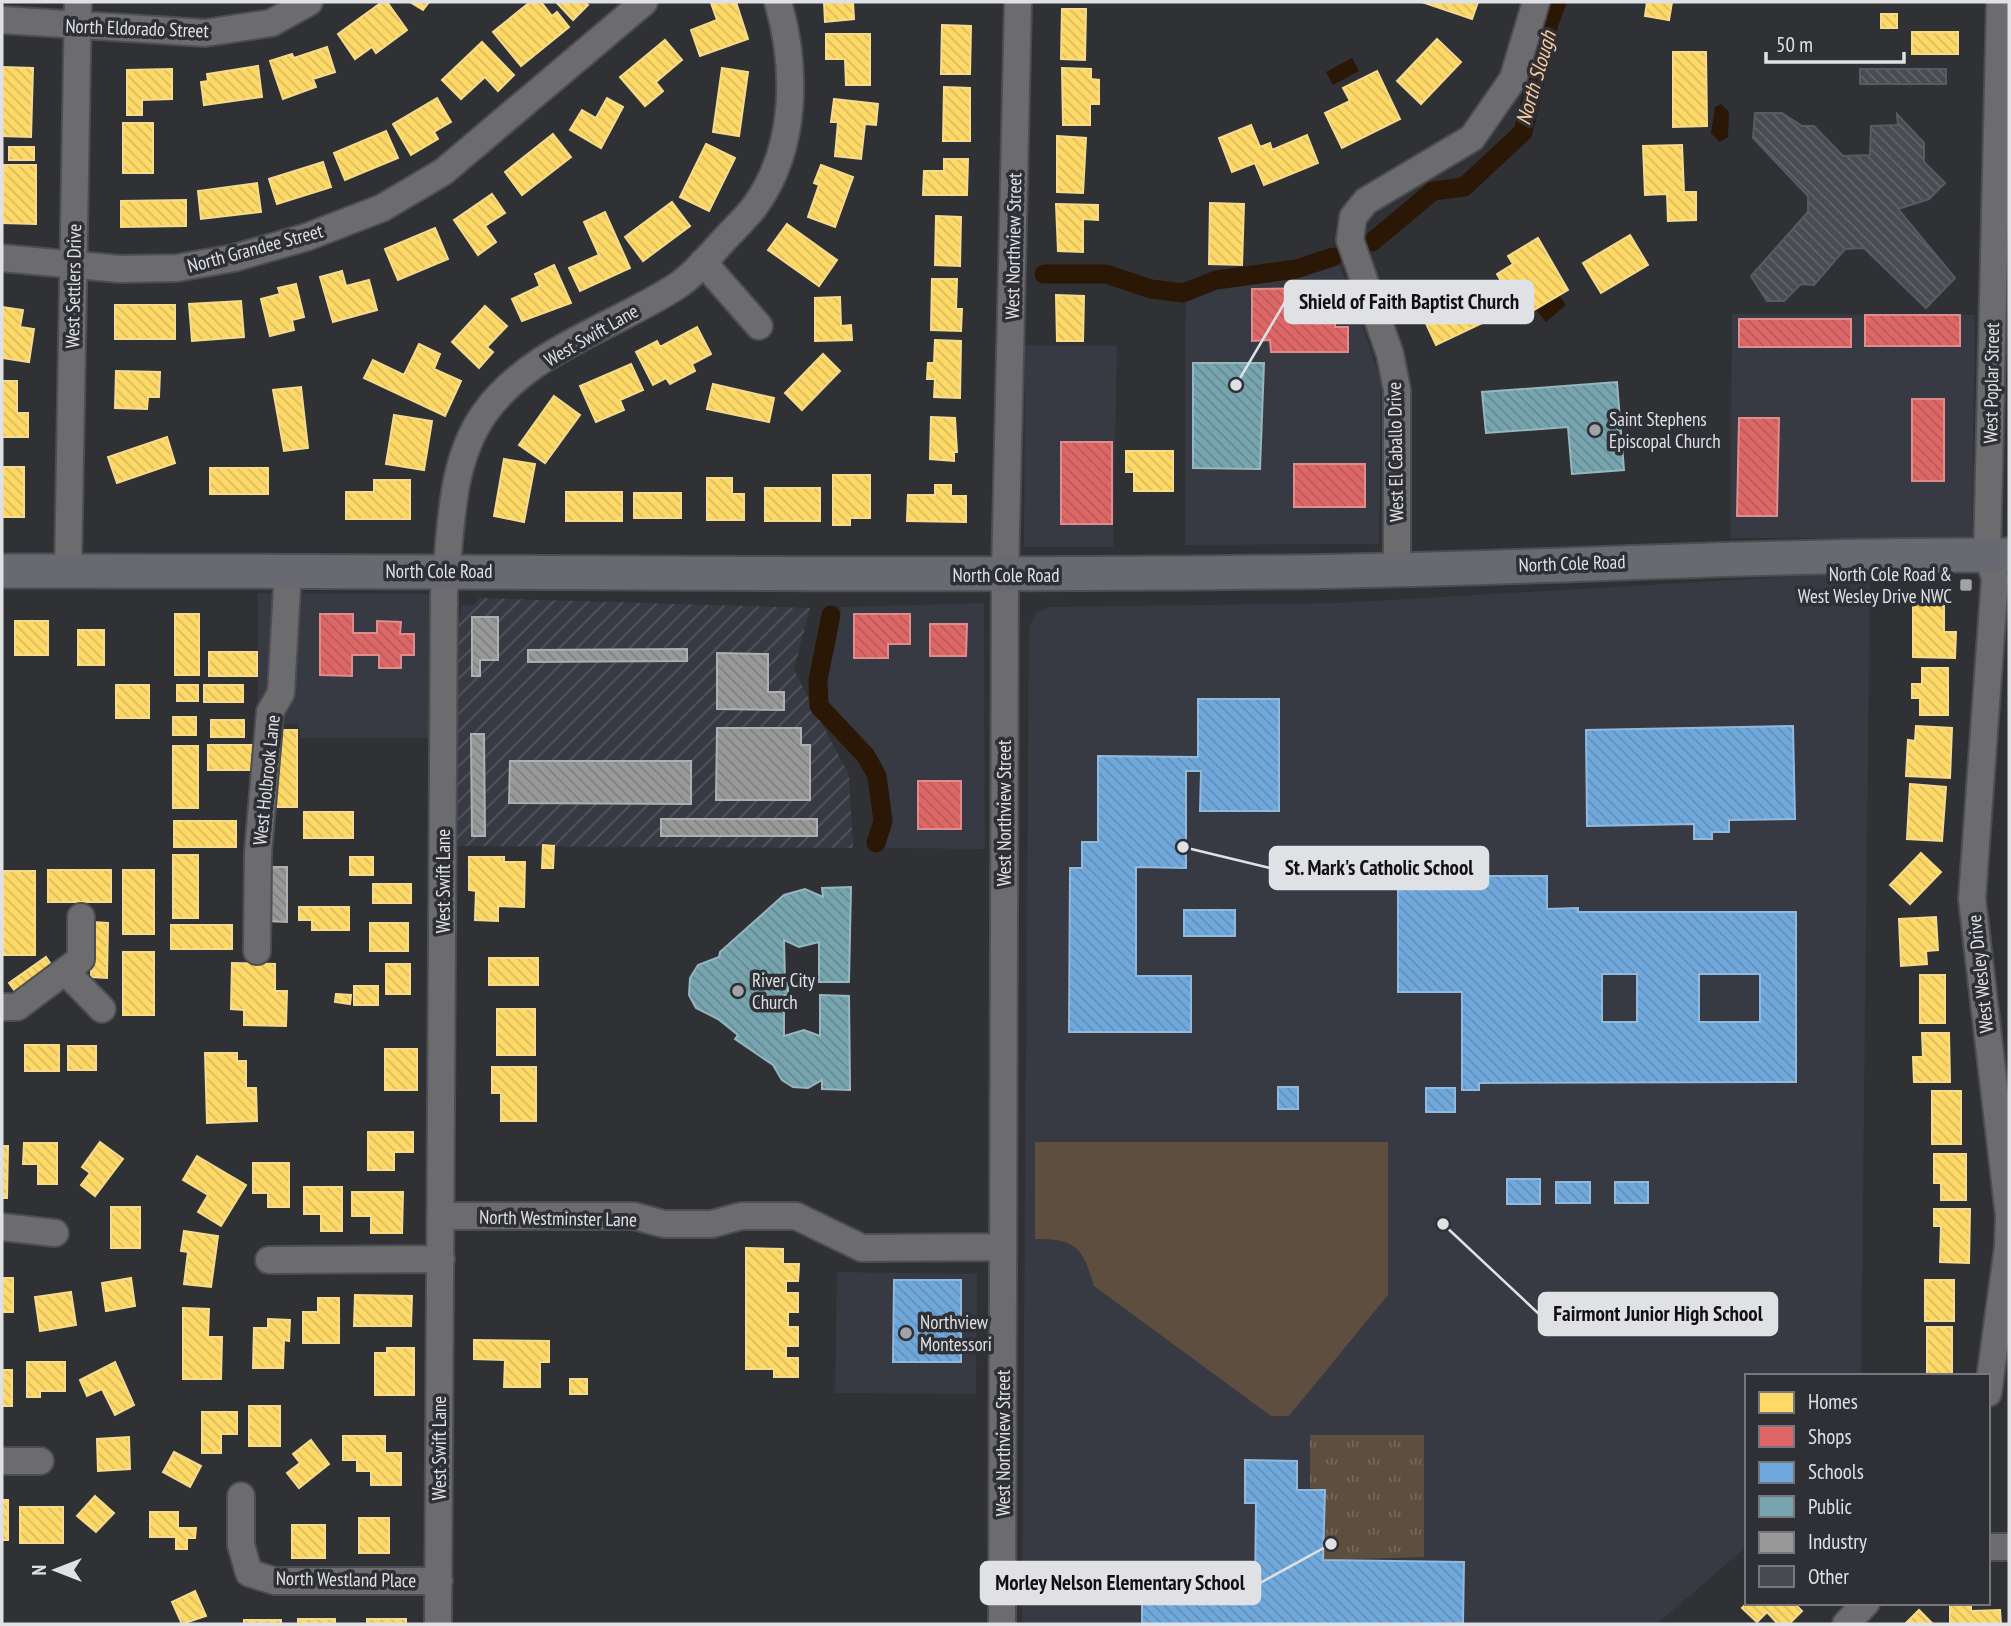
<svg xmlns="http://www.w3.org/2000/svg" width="2011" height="1626" viewBox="0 0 2011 1626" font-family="'PT Sans Narrow',sans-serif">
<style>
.built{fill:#373943}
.industrial{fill:url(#industrial-furrows)}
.grass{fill:url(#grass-tufts)}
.garden{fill:#5e4e40}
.water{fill:#2b1705}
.homes{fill:url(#homes-back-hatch);stroke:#f6db8c;stroke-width:2}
.shops{fill:url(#shops-back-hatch);stroke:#e08b8c;stroke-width:2}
.schools{fill:url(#schools-back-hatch);stroke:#91b9de;stroke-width:2;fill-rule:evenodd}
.public{fill:url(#public-back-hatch);stroke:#96b7bf;stroke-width:2}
.industry{fill:url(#industry-back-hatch);stroke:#aeafb0;stroke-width:2}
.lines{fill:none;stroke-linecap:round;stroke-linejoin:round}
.canal{stroke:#2b1705;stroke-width:19}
.building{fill:url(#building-back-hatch);stroke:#5a5b5e;stroke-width:2}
.minor-casing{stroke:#4d4e51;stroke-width:30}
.major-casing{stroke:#4d4e51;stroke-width:37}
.minor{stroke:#6c6c6f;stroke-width:26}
.major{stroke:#696a71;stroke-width:33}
.poi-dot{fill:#a2a3a7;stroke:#2f3036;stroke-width:2.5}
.labels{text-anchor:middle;stroke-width:7;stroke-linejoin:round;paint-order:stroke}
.street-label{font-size:19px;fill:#e0e1e4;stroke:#2f3036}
.poi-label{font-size:19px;fill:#e0e1e4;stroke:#2f3036;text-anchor:start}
.water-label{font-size:21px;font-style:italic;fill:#fccb9b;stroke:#2f3036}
.leader{fill:none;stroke:#e0e1e4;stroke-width:2.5}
.callout-dot{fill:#e0e1e4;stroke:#2f3036;stroke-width:2.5}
.callout{fill:#e0e1e4;stroke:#e0e1e4;stroke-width:2.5}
.callout-label{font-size:21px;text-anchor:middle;font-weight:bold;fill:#111}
</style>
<defs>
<pattern id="industrial-furrows" width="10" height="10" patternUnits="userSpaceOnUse" patternTransform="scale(1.75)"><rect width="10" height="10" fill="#373943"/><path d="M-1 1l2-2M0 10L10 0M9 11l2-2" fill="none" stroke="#54555e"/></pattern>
<pattern id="grass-tufts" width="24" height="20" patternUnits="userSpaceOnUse" patternTransform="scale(1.75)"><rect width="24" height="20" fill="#5e4e40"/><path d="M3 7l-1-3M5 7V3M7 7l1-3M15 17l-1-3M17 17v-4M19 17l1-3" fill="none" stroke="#75675b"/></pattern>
<pattern id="homes-back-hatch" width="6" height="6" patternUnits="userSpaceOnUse" patternTransform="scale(1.75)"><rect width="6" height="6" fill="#ffd966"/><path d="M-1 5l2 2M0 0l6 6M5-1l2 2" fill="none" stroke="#d9bb5f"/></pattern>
<pattern id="shops-back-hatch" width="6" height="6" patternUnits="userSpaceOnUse" patternTransform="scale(1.75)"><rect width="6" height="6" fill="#e06666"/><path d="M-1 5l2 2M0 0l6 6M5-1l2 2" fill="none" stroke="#b15c5c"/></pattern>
<pattern id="schools-back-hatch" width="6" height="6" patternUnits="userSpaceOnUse" patternTransform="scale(1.75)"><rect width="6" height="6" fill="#6fa8dc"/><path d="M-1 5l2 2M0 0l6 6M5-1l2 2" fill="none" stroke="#648fb6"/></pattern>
<pattern id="public-back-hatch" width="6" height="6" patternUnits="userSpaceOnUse" patternTransform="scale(1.75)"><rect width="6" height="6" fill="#76a5af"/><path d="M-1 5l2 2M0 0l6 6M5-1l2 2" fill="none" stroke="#67888f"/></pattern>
<pattern id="industry-back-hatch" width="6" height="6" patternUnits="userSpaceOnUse" patternTransform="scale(1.75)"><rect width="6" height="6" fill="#999"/><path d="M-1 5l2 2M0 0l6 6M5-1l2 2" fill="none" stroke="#7f8080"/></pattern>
<pattern id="building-back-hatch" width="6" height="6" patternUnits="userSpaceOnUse" patternTransform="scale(1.75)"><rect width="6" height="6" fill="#494a52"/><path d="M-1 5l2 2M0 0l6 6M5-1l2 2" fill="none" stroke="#63646b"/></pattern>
</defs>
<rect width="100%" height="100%" fill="#303135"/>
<path class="built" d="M1336,261L1348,284L1381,381L1379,544L1185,545L1186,284L1217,277Z
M1732,314L1975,315L1972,538H1730Z
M1025,345L1117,346L1113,547H1024Z
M1870,572L1861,1376H1747V1546L1657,1624H1022L1029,626L1037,613L1050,607L1338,603Z
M258,593L429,594L436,670L435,738H300L299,724H258Z
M984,603L985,849L882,848L891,822L886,793L871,755L820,698L834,651L841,607Z
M837,1272L977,1274L976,1394L835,1393Z"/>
<path class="industrial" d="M479,598L810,608L794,670L849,775L853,848L456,846L459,620L462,606L475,604Z"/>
<path class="grass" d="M1310,1435H1424V1557L1323,1560L1325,1491L1310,1488Z"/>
<path class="garden" d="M1035,1142H1388V1295L1289,1416H1271L1094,1286C1082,1247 1077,1239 1035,1239Z"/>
<path class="water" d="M1352,58L1359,71L1333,85L1326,72Z
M1721,104L1729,112L1728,137L1720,142L1711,133L1715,107Z
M1558,294L1566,305L1546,322L1537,311Z"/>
<path class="homes" d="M382,2H387L407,30L376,53L372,47L355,59L338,34Z
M410,2H429L423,10Z
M530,2H541L552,16L557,12L569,27L521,66L493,32Z
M556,2H585L588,5L573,20Z
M736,2L748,39L700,56L691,30L717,20L711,3Z
M824,2H853L854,19L825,22Z
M1422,2H1478L1472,19Z
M1647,2H1672L1669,20L1645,16Z
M1062,9H1086L1085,60L1061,59Z
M1881,14H1897V28H1881Z
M942,25L971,26L970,74H941Z
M1912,32H1958V54H1912Z
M826,34H870V85H846L845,59H826Z
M1437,39L1461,62L1421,104L1397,81Z
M665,40L682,60L656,82L663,91L645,106L620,77Z
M482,42L514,75L498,91L485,77L461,99L442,80Z
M327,47L335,72L313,79L316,87L283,99L270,61L292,54L294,58Z
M1673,52H1706L1707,126L1673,127Z
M258,66L262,97L204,105L201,82L208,81L207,74Z
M2,67L33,68L31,137L2,136Z
M722,68L748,72L739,136L713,132Z
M1062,68L1091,69V79L1099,80V104H1090V125H1063Z
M172,69V99L142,100V115H127V70Z
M1377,71L1400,119L1342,148L1325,113L1350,101L1343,88Z
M944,87L970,88V141H943Z
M437,98L451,122L434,132L438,139L411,155L393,124Z
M607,98L623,107L601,148L570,130L582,110L596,118Z
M834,99L878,104L876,125L865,124L861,159L835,156L838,122H831Z
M123,123H153V173H123Z
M1251,125L1260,147L1270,143L1272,150L1307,135L1318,163L1264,185L1255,163L1232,172L1219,138Z
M386,131L398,158L345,180L334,153Z
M553,134L571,157L522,195L505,172Z
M1057,136L1086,138L1083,193L1057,192Z
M706,144L735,158L709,211L680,197Z
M1682,145L1684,192H1696V220L1668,221L1667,194L1645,195L1643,146Z
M9,147H34V160H9Z
M944,159H968L967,195H923L924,171H944Z
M323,162L331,187L277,204L269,179Z
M4,165H36V224L2,223Z
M821,165L853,177L835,227L808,217L819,185L814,183Z
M257,183L261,212L201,219L198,191Z
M492,194L505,213L485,226L496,242L478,255L454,220Z
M186,200V226L121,227V201Z
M672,202L690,226L643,261L625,237Z
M1210,203L1244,204L1242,265L1209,264Z
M1056,204L1098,205V220L1083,219V252L1058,251Z
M605,212L630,268L580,291L569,268L599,255L584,222Z
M936,216L961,217L960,266L935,265Z
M787,224L837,260L819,286L768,250Z
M435,228L448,259L398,280L385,249Z
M1630,235L1648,265L1601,293L1583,263Z
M1538,238L1568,290L1522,317L1497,274L1513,264L1508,256Z
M554,265L571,303L522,321L512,299L540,286L535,274Z
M342,271L346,286L369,280L377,310L333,322L320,277Z
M932,279H957L956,309H962L961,331L931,330Z
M296,284L304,317L292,320L294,330L270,336L261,299L280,294L278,288Z
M1484,288L1497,316L1436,345L1423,317Z
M1056,295L1084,296L1083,341H1057Z
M840,297L841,326L851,325L852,340L815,341V298Z
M241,301L244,337L192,341L189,304Z
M115,305H175V339H115Z
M485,306L507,326L487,347L493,352L479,368L452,342Z
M2,307L23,310L20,327L34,329L29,362L2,358Z
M697,327L711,354L692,364L695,371L670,384L666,378L653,385L636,352L657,341L660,347Z
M935,340L961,341L960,398L934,397L935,379H927L928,363H934Z
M419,344L440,354L434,369L461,381L445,416L364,378L373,360L404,375Z
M823,354L840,371L802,410L785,393Z
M631,364L643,390L620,400L624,410L596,422L580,386Z
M116,371L160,372L159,397H148L147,409L115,408Z
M2,381H17V413H28V437H2Z
M713,384L774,398L769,422L707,409Z
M301,387L308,448L284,451L273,390Z
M554,396L580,415L545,463L519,445Z
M394,415L432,421L424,470L386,464Z
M931,417L955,418L957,452H954V461L930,459Z
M167,437L175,463L117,483L108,457Z
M1126,451H1173V491H1134V472H1126Z
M504,459L535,464L524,522L494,516Z
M2,467H24V517H2Z
M210,468H268V494H210Z
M833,475H870V518H850V525H833Z
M707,478H732V494H744V520H707Z
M374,480H410V519H346V492H374Z
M935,485H951V496H966V522L907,521L908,495H935Z
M765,488H820V521H765Z
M566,492H622V521H566Z
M634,493H681V518H634Z
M1913,594L1944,595V632H1956L1955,658L1913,657Z
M175,614H199V675H175Z
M15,621H48V655H15Z
M78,630H104V665H78Z
M209,652H257V676H209Z
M1922,668H1948V715H1920V698H1912V684H1922Z
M116,685H149V718H116Z
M177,685H198V701H177Z
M204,685H243V702H204Z
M173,717H196V735H173Z
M211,720H244V737H211Z
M1916,726L1952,728L1950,778L1906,776L1908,740L1915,741Z
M276,730H297V807H276Z
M208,745H255V770H208Z
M173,746H198V808H173Z
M1910,784L1946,787L1942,841L1907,839Z
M304,812H353V838H304Z
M174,821H236V847H174Z
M543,845L554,846L553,868H542Z
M1921,853L1941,872L1910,904L1890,885Z
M173,855H198V918H173Z
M350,857H373V875H350Z
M469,857H504V862H525L524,907L498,906V921L475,920L476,891L469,890Z
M48,870H111V902H48Z
M123,870H154V934H123Z
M3,871H35V955H3Z
M373,884H411V903H373Z
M299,907H349V930H312V920H299Z
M1936,917L1938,950L1926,951L1927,964L1901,966L1899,919Z
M92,922L108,923L107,978L91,977Z
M370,923H408V951H370Z
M171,925H232V949H171Z
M123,952H154V1015H123Z
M46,957L54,969L18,995L9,983Z
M489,958H538V985H489Z
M232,963L275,964V991H287L286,1026L244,1025V1010L231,1009Z
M386,964H410V994H386Z
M1920,975H1945V1023H1920Z
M354,986H378V1005H354Z
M336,994L351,995L350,1004L335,1002Z
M497,1009H535V1055H497Z
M1922,1033H1949L1950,1082H1914L1913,1057H1923Z
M25,1045H59V1071H25Z
M68,1046H96V1070H68Z
M385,1049H417V1090H385Z
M205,1053H237V1061H246V1088H256L257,1121L207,1123Z
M492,1067H536V1121H501V1093H492Z
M1932,1091H1961V1144H1932Z
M368,1132H413V1152H394V1170H368Z
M100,1142L123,1159L95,1196L81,1185L90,1173L82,1167Z
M24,1143H57V1184H38V1164H23Z
M2,1146H8L7,1198H2Z
M1934,1154H1966V1200H1941V1183H1934Z
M197,1156L246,1185L221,1226L198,1212L208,1195L183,1180Z
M253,1163H289V1207H268V1193H253Z
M304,1187H342V1231H321V1214H304Z
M352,1192H403L402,1233H371V1216H352Z
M111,1207H140V1248H111Z
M1934,1209H1970L1969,1263L1940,1262L1941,1226H1934Z
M184,1231L218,1236L211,1287L184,1284L188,1252L181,1251Z
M746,1248L783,1249V1264H799L798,1281H786V1293H798V1312H788V1327H798V1346H786V1358H798V1377H774V1369H746Z
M2,1278H13V1312H2Z
M131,1278L135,1306L106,1311L102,1283Z
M1925,1280H1954V1321H1925Z
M71,1292L76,1325L40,1331L35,1297Z
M355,1295L412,1296L411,1326H354Z
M318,1298H339V1343H303V1312H318Z
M183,1308L209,1309L208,1337H222L221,1379H183Z
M268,1319L290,1320L289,1341L284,1340L283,1368H253L254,1328H268Z
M1927,1327H1952V1376H1927Z
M474,1340L549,1341V1362H540V1387H504L505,1360L474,1359Z
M387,1348H414V1395H375V1353H387Z
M27,1362H65V1391H40V1397H27Z
M115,1362L134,1405L115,1415L102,1389L87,1396L80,1380Z
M2,1370H12V1406H2Z
M570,1379H587V1394H570Z
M249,1406H280V1446H249Z
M202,1412H237V1434H221V1453H202Z
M343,1436H385V1453H401V1485H371V1471H357V1460H343Z
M129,1437L130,1469L98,1471L97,1439Z
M311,1440L329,1464L299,1488L287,1473L300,1463L293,1454Z
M174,1452L201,1466L190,1487L163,1472Z
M95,1496L114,1513L96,1532L77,1516Z
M2,1500H8V1540H2Z
M20,1507H63V1543H20Z
M150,1512H178V1528H196L195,1538H187V1549H176V1537H150Z
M359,1518H389V1553H359Z
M292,1525H325V1558H292Z
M195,1591L206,1616L182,1624L172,1602Z
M1747,1603H1794L1802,1611L1789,1624H1778L1767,1612L1757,1622L1742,1608Z
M1950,1603H1971V1611L2000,1610L2001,1624H1950Z
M1919,1610L1933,1624H1905Z
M298,1619H335V1624H298Z
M367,1619H406V1624H367Z
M244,1620H281V1624H244Z"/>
<path class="shops" d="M1335,288V327H1348V352H1271L1270,340L1252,341V289Z
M1865,315H1960V346H1865Z
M1739,319H1851V347H1739Z
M1912,399H1944V481H1912Z
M1739,418H1779L1777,516H1737Z
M1061,442H1112V524H1061Z
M1294,464H1365V507H1294Z
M320,614H353V633H377V621L401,622L400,634H414V655H401V668H379V655H352V676L320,675Z
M854,614H910V644H888V658H854Z
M930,624H967L966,656H930Z
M918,781H961V829H918Z"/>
<path class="schools" d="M1198,699H1279V811H1200L1201,771H1186V868L1136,867V976H1191V1032H1069L1070,868H1082V842H1098V756L1198,757Z
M1793,726L1795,819L1729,820V832H1712V839H1694V824L1587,826L1586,730Z
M1460,876H1547V909L1578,908V912H1796V1082L1479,1083V1090H1462V992H1398V880H1460ZM1602,974H1637V1022H1602ZM1699,974H1760V1022H1699Z
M1184,910H1235V936H1184Z
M1278,1087H1298V1109H1278Z
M1426,1088H1455V1112H1426Z
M1507,1179H1540V1204H1507Z
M1556,1182H1590V1203H1556Z
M1615,1182H1648V1203H1615Z
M894,1280H961V1362H893Z
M1245,1460L1297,1461V1490H1325L1323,1560L1464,1562L1463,1624H1142V1593L1255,1594L1256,1503H1245Z"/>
<path class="public" d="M1193,363H1264L1260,469L1193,468Z
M1617,382L1624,470L1572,474L1568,427L1486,433L1482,392Z
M851,887L849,982H819V942L799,947L784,940L785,981H788V995H784V1036L804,1030L820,1036V995L849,996L850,1090L822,1089V1080L808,1088L793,1087L782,1080L773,1065L735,1039L738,1035L718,1019L696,1008L689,995L690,978L698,965L719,957L720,952L784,895L805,889L823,897L822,888Z"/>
<path class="industry" d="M472,617H498V660H480V676H472Z
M687,649V661L528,662V650Z
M717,653L768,654V692H784V710L717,709Z
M717,728H801V745H810V800H716Z
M471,734H484L485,836H472Z
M510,761H691V804L509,803Z
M661,819H817V836H661Z
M267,867H287V922L267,921Z"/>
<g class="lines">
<path class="canal" d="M1372,242L1433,191L1464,187L1523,132L1549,23L1557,2
M1044,274H1106L1151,289L1183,293L1216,280L1296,269L1333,257
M831,615L818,680L819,706L866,756L877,776L883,821L876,843"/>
</g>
<path class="building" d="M1860,69H1946V84H1860Z
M1755,113H1782L1802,126H1814L1843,156L1870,155L1871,126L1898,125L1897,114L1924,143V162L1945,183L1929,199L1898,209L1955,278L1926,308L1864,248L1845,249L1814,285L1801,284L1784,301H1767L1751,276L1808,212V196L1753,138Z"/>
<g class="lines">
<g class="minor-casing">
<path id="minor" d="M2,20L205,33L271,23L309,2
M2,258L120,269L177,268L234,258L307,237L382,208L443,172L644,2
M703,262L759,326
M1397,570V390L1390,354L1350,240L1353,217L1366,201L1472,138L1513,79L1536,2
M68,571L78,2
M257,951L258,852L270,712L281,693L288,570
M66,972L102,1009
M2,1007H17L81,959V917
M441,1216H634L664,1224H712L741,1216H796L862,1248L1003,1247
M2,1227L55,1233
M269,1260L441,1259
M1988,1393L2008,1247L2009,1216L1972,899L1995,578L1987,555L2000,2
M2,1461H40
M241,1496V1545L249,1573L275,1581H439
M1988,1547H2009
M438,1624L444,593C452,533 448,466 484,414C529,350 614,327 677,286C695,274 709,256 723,241C733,230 746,218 755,206C797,148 797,68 778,2
M1002,1624L1005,575L1018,2
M1846,1624L1866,1603"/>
</g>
<g class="major-casing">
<path id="major" d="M2,571C426,570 849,577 1273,572C1518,570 1764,554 2009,555"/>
</g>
<use href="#minor" class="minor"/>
<use href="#major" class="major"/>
</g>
<g class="poi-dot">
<circle cx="1595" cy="430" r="7"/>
<rect x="1959" y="578" width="14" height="14" rx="3.5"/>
<circle cx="738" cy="991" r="7"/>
<circle cx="906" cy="1333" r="7"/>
</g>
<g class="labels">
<g class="street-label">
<text transform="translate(137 28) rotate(2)" y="7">North Eldorado Street</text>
<text transform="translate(1013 246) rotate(-89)" y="7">West Northview Street</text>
<text transform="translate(255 248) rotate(-15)" y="7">North Grandee Street</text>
<text transform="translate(73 286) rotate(-89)" y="7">West Settlers Drive</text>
<text transform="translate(591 335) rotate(-30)" y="7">West Swift Lane</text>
<text transform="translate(1991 383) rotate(-89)" y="7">West Poplar Street</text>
<text transform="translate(1395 452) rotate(-91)" y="7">West El Caballo Drive</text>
<text transform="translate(1572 563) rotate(-2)" y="7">North Cole Road</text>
<text x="439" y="578">North Cole Road</text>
<text x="1006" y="582">North Cole Road</text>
<text transform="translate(266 780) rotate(-84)" y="7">West Holbrook Lane</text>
<text transform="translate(1004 813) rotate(-90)" y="7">West Northview Street</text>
<text transform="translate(443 881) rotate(-90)" y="7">West Swift Lane</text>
<text transform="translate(1980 974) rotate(-96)" y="7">West Wesley Drive</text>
<text transform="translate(558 1218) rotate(1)" y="7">North Westminster Lane</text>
<text transform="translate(1003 1443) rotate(-90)" y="7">West Northview Street</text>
<text transform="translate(439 1448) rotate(-90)" y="7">West Swift Lane</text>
<text transform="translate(346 1579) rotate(1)" y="7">North Westland Place</text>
</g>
<g class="poi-label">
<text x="1609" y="426">Saint Stephens<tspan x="1609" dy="22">Episcopal Church</tspan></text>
<text x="1952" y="581" text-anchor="end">North Cole Road &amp;<tspan x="1952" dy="22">West Wesley Drive NWC</tspan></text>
<text x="752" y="987">River City<tspan x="752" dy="22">Church</tspan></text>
<text x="920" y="1329">Northview<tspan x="920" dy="22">Montessori</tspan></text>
</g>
<g class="water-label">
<text transform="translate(1536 78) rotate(-74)" y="7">North Slough</text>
</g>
</g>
<path class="leader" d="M1236 385L1285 302M1183 847L1270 868M1443 1224L1539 1314M1331 1544L1260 1583"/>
<g class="callout-dot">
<circle cx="1236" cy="385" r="7"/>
<circle cx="1183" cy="847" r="7"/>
<circle cx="1443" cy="1224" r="7"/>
<circle cx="1331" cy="1544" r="7"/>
</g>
<g class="callout">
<rect x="1285" y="281" width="248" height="42" rx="7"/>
<rect x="1270" y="847" width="218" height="42" rx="7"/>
<rect x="1539" y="1293" width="238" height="42" rx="7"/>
<rect x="981" y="1562" width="279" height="42" rx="7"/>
</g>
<g class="callout-label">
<text x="1409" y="309">Shield of Faith Baptist Church</text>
<text x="1379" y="875">St. Mark's Catholic School</text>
<text x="1658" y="1321">Fairmont Junior High School</text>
<text x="1120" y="1590">Morley Nelson Elementary School</text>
</g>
<rect width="2011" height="1626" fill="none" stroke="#e0e1e4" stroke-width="7"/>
<rect x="1745" y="1374" width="245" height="231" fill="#2f3036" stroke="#76777c" stroke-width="2"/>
<rect x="1759" y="1392" width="35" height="21" fill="#ffd966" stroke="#76777c" stroke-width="2"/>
<text x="1808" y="1409" font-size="21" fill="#e0e1e4">Homes</text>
<rect x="1759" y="1426" width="35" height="21" fill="#e06666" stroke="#76777c" stroke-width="2"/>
<text x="1808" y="1444" font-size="21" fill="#e0e1e4">Shops</text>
<rect x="1759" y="1462" width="35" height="21" fill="#6fa8dc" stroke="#76777c" stroke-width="2"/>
<text x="1808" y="1479" font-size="21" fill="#e0e1e4">Schools</text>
<rect x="1759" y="1496" width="35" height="21" fill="#76a5af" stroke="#76777c" stroke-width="2"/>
<text x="1808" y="1514" font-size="21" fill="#e0e1e4">Public</text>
<rect x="1759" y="1532" width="35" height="21" fill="#999999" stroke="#76777c" stroke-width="2"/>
<text x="1808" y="1549" font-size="21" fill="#e0e1e4">Industry</text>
<rect x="1759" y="1566" width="35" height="21" fill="#494a52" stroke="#76777c" stroke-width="2"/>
<text x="1808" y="1584" font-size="21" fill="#e0e1e4">Other</text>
<g transform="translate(56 1570) rotate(270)" stroke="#2f3036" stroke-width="5" paint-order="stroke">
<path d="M0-5L12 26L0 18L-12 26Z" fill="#e0e1e4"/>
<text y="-10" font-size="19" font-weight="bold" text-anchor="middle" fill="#e0e1e4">N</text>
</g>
<path d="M1766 52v10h138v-10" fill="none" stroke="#e0e1e4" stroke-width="3.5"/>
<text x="1776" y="52" font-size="21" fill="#e0e1e4" stroke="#2f3036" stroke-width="5" paint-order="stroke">50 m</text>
</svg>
